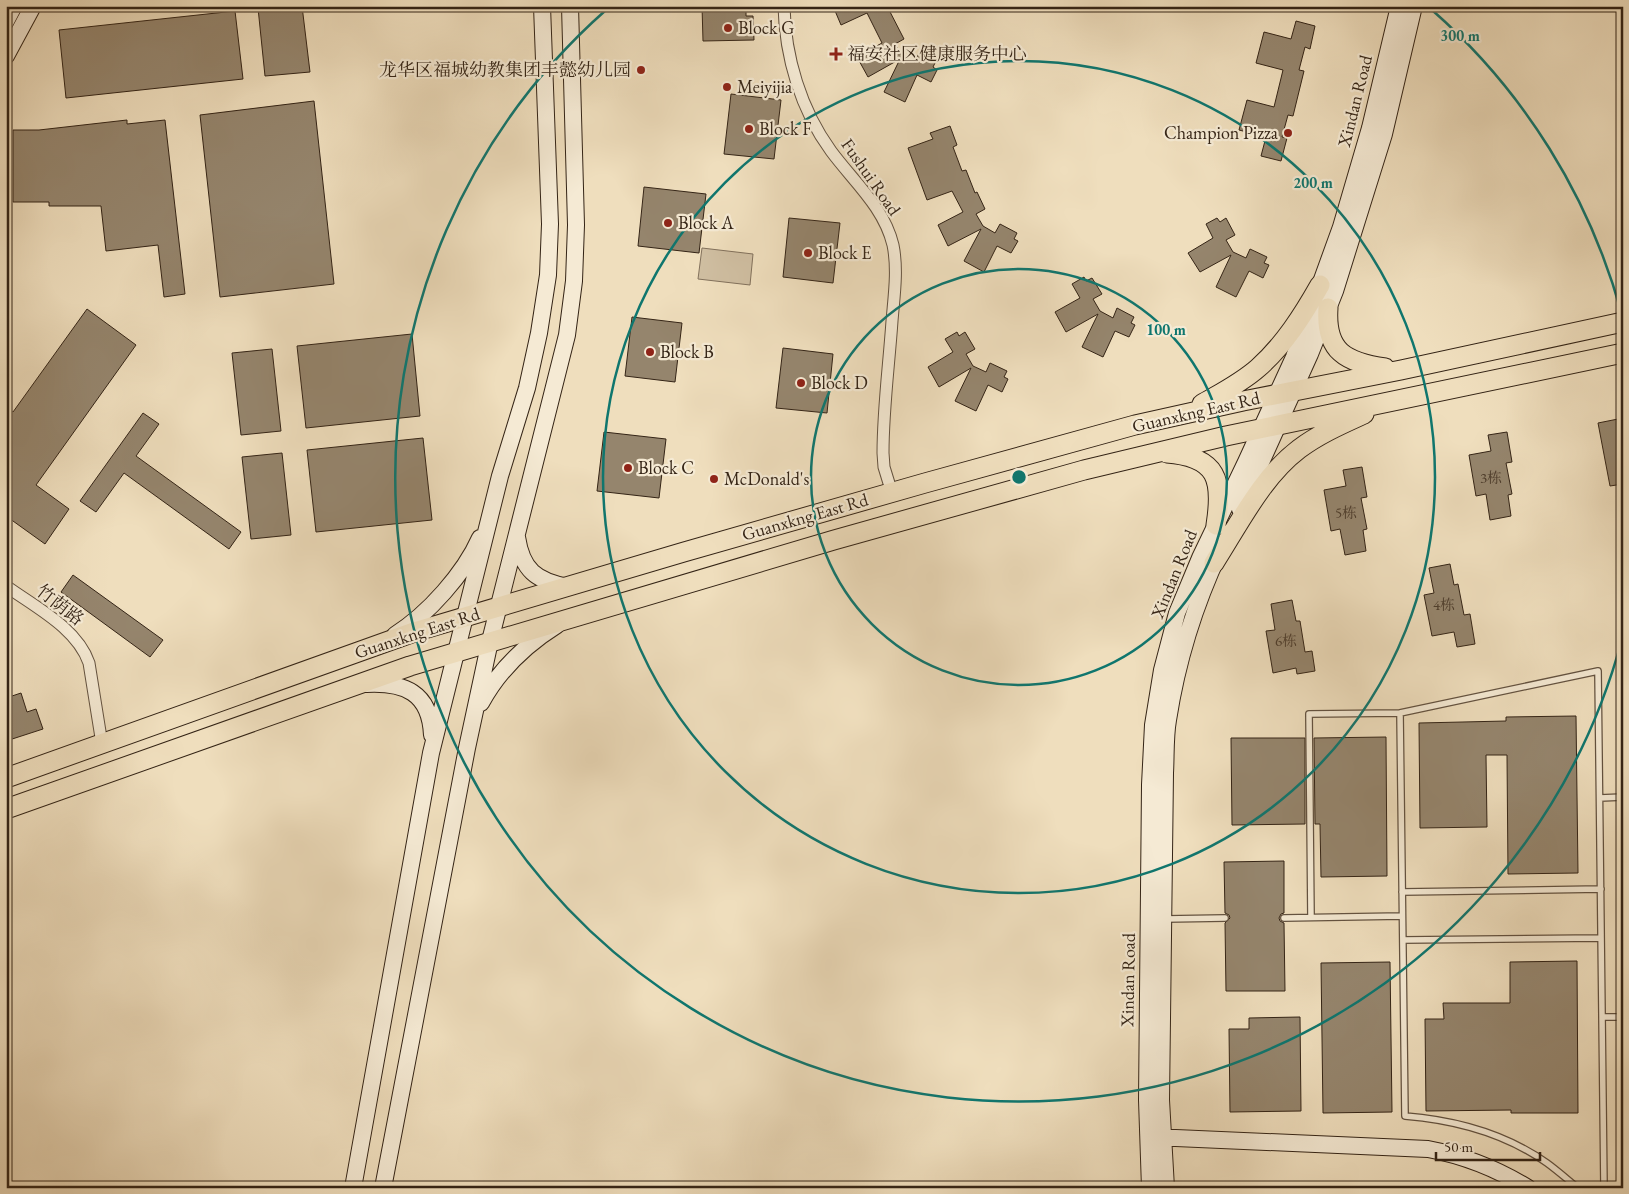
<svg xmlns="http://www.w3.org/2000/svg" width="1629" height="1194" viewBox="0 0 1629 1194" font-family="'EB Garamond','Noto Serif SC',serif">
<style>
.pitch{fill:#cfbea1;stroke:#82715c}
.building{fill:#95856d;stroke:#342416}
.lines{fill:none;stroke-linecap:round;stroke-linejoin:round}
.lane-casing{stroke:#635240;stroke-width:8}
.street-casing{stroke:#635240;stroke-width:13}
.secondary-casing{stroke:#342416;stroke-width:18}
.primary-casing{stroke:#342416;stroke-width:21}
.lane{stroke:#f5ead4;stroke-width:5.5}
.street{stroke:#f5ead4;stroke-width:11}
.secondary{stroke:#f5ead4;stroke-width:16}
.primary{stroke:#efdebd;stroke-width:19}
.ring{fill:none;stroke:#0f766e;stroke-width:2.5}
.poi-dot{fill:#8f2418;stroke:#f5ead4;stroke-width:2}
.labels{text-anchor:middle;stroke-width:4.5;stroke-linejoin:round;paint-order:stroke}
.number-label{font-size:15px;fill:#4c3c2c}
.poi-label{font-size:18px;fill:#342416;stroke:#f5ead4;text-anchor:start}
.street-label{font-size:18px;fill:#342416;stroke:#f5ead4}
.centre{fill:#0f766e;stroke:#f5ead4;stroke-width:2.5}
.ring-label{font-size:15px;text-anchor:middle;font-weight:bold;fill:#0f766e;stroke:#f5ead4;stroke-width:4.5;stroke-linejoin:round;paint-order:stroke}
</style>
<rect width="100%" height="100%" fill="#efdebd"/>
<filter id="stains"><feTurbulence type="fractalNoise" baseFrequency=".004" numOctaves="4"/><feColorMatrix values="0 0 0 0 .2 0 0 0 0 .09 0 0 0 0 .02 0 0 0 .5 -.17"/></filter>
<radialGradient id="worn" r=".72"><stop offset=".6" stop-color="#630" stop-opacity="0"/><stop offset="1" stop-color="#630" stop-opacity=".3"/></radialGradient>
<path class="pitch" d="M702,248L753,254L750,285L698,279Z"/>
<path class="building" d="M276,6H302L310,72L265,76L258,8Z
M702,6H746V16H753L754,40L703,41Z
M833,6H887L904,39L895,44L902,56L915,62L919,53L936,61L933,67L937,70L931,82L917,75L905,102L884,92L900,59L868,77L857,57L882,43L867,13L841,25Z
M235,11L243,79L66,98L59,30Z
M1296,21L1315,26L1310,49L1305,47L1299,70L1304,71L1293,116L1288,115L1282,137L1287,138L1281,161L1261,156L1266,137L1239,130L1247,100L1274,107L1283,70L1256,63L1264,32L1291,39Z
M731,94L781,100L774,159L724,154Z
M314,101L334,284L220,297L200,115Z
M127,120V124L165,120L185,294L164,297L158,245L106,251L101,206H49V202H13V130H39Z
M950,126L957,145L953,147L962,171L966,170L975,193L977,192L985,209L976,214L983,226L995,233L1000,224L1017,233L1014,239L1018,241L1011,253L997,246L984,272L964,261L981,229L948,246L938,225L963,212L952,191L927,200L908,148L933,139L930,133Z
M644,187L706,194L699,253L638,246Z
M789,218L840,223L833,283L783,277Z
M1217,218L1220,222L1226,218L1235,235L1226,240L1233,252L1246,258L1250,249L1267,257L1264,263L1269,265L1263,278L1249,271L1236,297L1216,287L1231,255L1200,272L1188,253L1213,238L1206,224Z
M1084,277L1086,281L1092,278L1102,294L1093,299L1100,311L1113,318L1117,308L1134,317L1131,323L1135,325L1129,337L1115,331L1103,357L1082,347L1098,314L1066,332L1055,312L1080,298L1072,284Z
M87,309L136,345L36,485L69,509L45,544L6,516V408L13,412Z
M632,317L682,323L675,382L625,376Z
M957,332L959,336L965,332L975,349L966,354L973,366L986,372L990,363L1007,371L1004,377L1008,379L1002,392L988,385L976,411L955,401L971,368L939,387L928,367L953,352L945,339Z
M412,334L420,416L306,428L297,346Z
M783,348L833,354L827,413L776,408Z
M272,349L281,431L241,435L232,353Z
M143,413L159,424L136,456L241,532L229,549L124,473L96,512L80,501Z
M1623,418V484L1610,486L1598,423Z
M604,432L666,439L659,498L597,491Z
M1507,432L1512,462L1506,463L1512,494L1508,495L1511,516L1490,520L1486,494L1476,496L1469,455L1491,451L1488,435Z
M423,438L432,520L316,532L307,450Z
M282,453L291,535L251,539L242,457Z
M1362,467L1367,497L1361,498L1367,529L1363,530L1366,551L1345,555L1340,529L1331,531L1324,490L1346,486L1343,470Z
M1450,564L1454,585L1458,584L1464,615L1470,614L1475,644L1457,647L1454,632L1432,636L1424,595L1434,593L1429,568Z
M73,575L163,640L150,657L61,592Z
M1292,600L1296,621H1300L1305,652L1312,651L1315,671L1297,674L1296,668L1273,673L1266,631L1275,630L1271,604Z
M21,693L27,712L36,709L43,729L6,741V698Z
M1576,716L1578,873L1508,874L1507,755H1486L1487,827L1420,828L1419,723L1506,721V717Z
M1386,737L1387,876L1321,877L1320,824H1315L1314,738Z
M1231,738H1305V824L1232,825Z
M1284,861V913L1281,914L1279,918L1280,921L1284,923L1285,991H1226L1225,923L1230,918L1229,915L1225,913L1224,862Z
M1577,961L1578,1113H1511V1110L1426,1111L1425,1019H1444L1443,1003H1510V962Z
M1390,962L1392,1112L1323,1113L1321,963Z
M1300,1017L1301,1111L1230,1112L1229,1029H1249V1018Z"/>
<g class="lines">
<g class="lane-casing">
<path id="lane" d="M1600,798L1623,797
M1402,892L1601,889
M1311,917L1309,714L1400,713
M1284,918L1402,916
M1165,919L1225,918
M1403,940L1601,938
M1602,1017H1623
M1578,1188C1568,1180 1558,1171 1547,1163C1506,1134 1455,1120 1405,1116L1400,713L1598,671L1604,1188"/>
</g>
<g class="street-casing">
<path id="street" d="M784,6C785,57 801,110 831,151C853,181 884,207 893,245C898,270 894,296 892,321C889,365 883,409 883,453L884,467L892,493
M6,586C35,607 77,628 89,663L102,744"/>
</g>
<g class="secondary-casing">
<path id="secondary" d="M6,21L14,6
M6,56L33,6
M1240,509L1310,354L1335,291L1384,134L1414,6
M517,537C522,570 536,581 568,587
M395,635C428,614 464,574 480,538
M366,684C404,682 430,692 432,735
M481,703C499,670 525,645 557,625
M1153,1137L1428,1149C1465,1156 1496,1168 1528,1188
M353,1188L431,753L500,476L527,388L539,333L548,275L550,224L542,6
M383,1188L467,748L490,641L567,335L574,281L576,225L570,6
M1150,1188L1147,1100L1150,785L1153,725L1162,670L1177,613L1200,558L1246,462L1294,357L1341,227L1370,128L1399,6
M1166,1188L1161,1100L1165,773C1166,756 1165,737 1168,720C1177,662 1195,604 1220,551"/>
</g>
<g class="primary-casing">
<path id="primary" d="M1328,308C1325,352 1346,362 1385,368
M1202,404C1221,393 1241,383 1258,368C1284,345 1303,315 1320,285
M1167,453C1218,457 1223,480 1216,525
M1214,563C1239,524 1262,477 1299,449C1319,434 1342,424 1364,414
M6,778L414,632L684,552L925,483L1135,425L1243,401L1401,370L1623,322
M6,809L410,666L834,540L1084,470L1226,436L1623,353"/>
</g>
<use href="#lane" class="lane"/>
<use href="#street" class="street"/>
<use href="#secondary" class="secondary"/>
<use href="#primary" class="primary"/>
</g>
<g class="ring">
<circle cx="1019" cy="477" r="208"/>
<circle cx="1019" cy="477" r="416"/>
<path d="M1622 639A624 624 0 1 1 606 10M1432 10A624 624 0 0 1 1622 315"/>
</g>
<g class="poi-dot">
<circle cx="728" cy="28" r="5"/>
<path d="M833.5 46.5h5v5h5v5h-5v5h-5v-5h-5v-5h5z"/>
<circle cx="641" cy="70" r="5"/>
<circle cx="727" cy="87" r="5"/>
<circle cx="749" cy="129" r="5"/>
<circle cx="1288" cy="133" r="5"/>
<circle cx="668" cy="223" r="5"/>
<circle cx="808" cy="253" r="5"/>
<circle cx="650" cy="352" r="5"/>
<circle cx="801" cy="383" r="5"/>
<circle cx="628" cy="468" r="5"/>
<circle cx="714" cy="479" r="5"/>
</g>
<g class="labels">
<g class="number-label">
<text x="1491" y="483">3栋</text>
<text x="1346" y="518">5栋</text>
<text x="1444" y="610">4栋</text>
<text x="1286" y="646">6栋</text>
</g>
<g class="poi-label">
<text x="738" y="34">Block G</text>
<text x="847" y="60">福安社区健康服务中心</text>
<text x="631" y="76" text-anchor="end">龙华区福城幼教集团丰懿幼儿园</text>
<text x="737" y="93">Meiyijia</text>
<text x="759" y="135">Block F</text>
<text x="1278" y="139" text-anchor="end">Champion Pizza</text>
<text x="678" y="229">Block A</text>
<text x="818" y="259">Block E</text>
<text x="660" y="358">Block B</text>
<text x="811" y="389">Block D</text>
<text x="638" y="474">Block C</text>
<text x="724" y="485">McDonald's</text>
</g>
<g class="street-label">
<text transform="translate(1355 101) rotate(-76)" y="6">Xindan Road</text>
<text transform="translate(871 177) rotate(55)" y="6">Fushui Road</text>
<text transform="translate(1196 412) rotate(-13)" y="6">Guanxkng East Rd</text>
<text transform="translate(805 517) rotate(-16)" y="6">Guanxkng East Rd</text>
<text transform="translate(1174 574) rotate(-68)" y="6">Xindan Road</text>
<text transform="translate(60 605) rotate(38)" y="6">竹荫路</text>
<text transform="translate(417 633) rotate(-18)" y="6">Guanxkng East Rd</text>
<text transform="translate(1128 980) rotate(-89)" y="6">Xindan Road</text>
</g>
</g>
<circle cx="1019" cy="477" r="8" class="centre"/>
<g class="ring-label">
<text x="1460" y="41">300 m</text>
<text x="1313" y="188">200 m</text>
<text x="1166" y="335">100 m</text>
</g>
<rect width="1629" height="1194" fill="none" stroke="#efdebd" stroke-width="25"/>
<rect x="8" y="8" width="1614" height="1179" fill="none" stroke="#342416" stroke-width="2.5"/>
<rect x="12" y="12" width="1604" height="1169" fill="none" stroke="#342416"/>
<path d="M1436 1152v8h104v-8" fill="none" stroke="#342416" stroke-width="2.5"/>
<text x="1444" y="1152" font-size="15" fill="#342416" stroke="#f5ead4" stroke-width="4" paint-order="stroke">50 m</text>
<rect width="100%" height="100%" filter="url(#stains)"/>
<rect width="100%" height="100%" fill="url(#worn)"/>
</svg>
